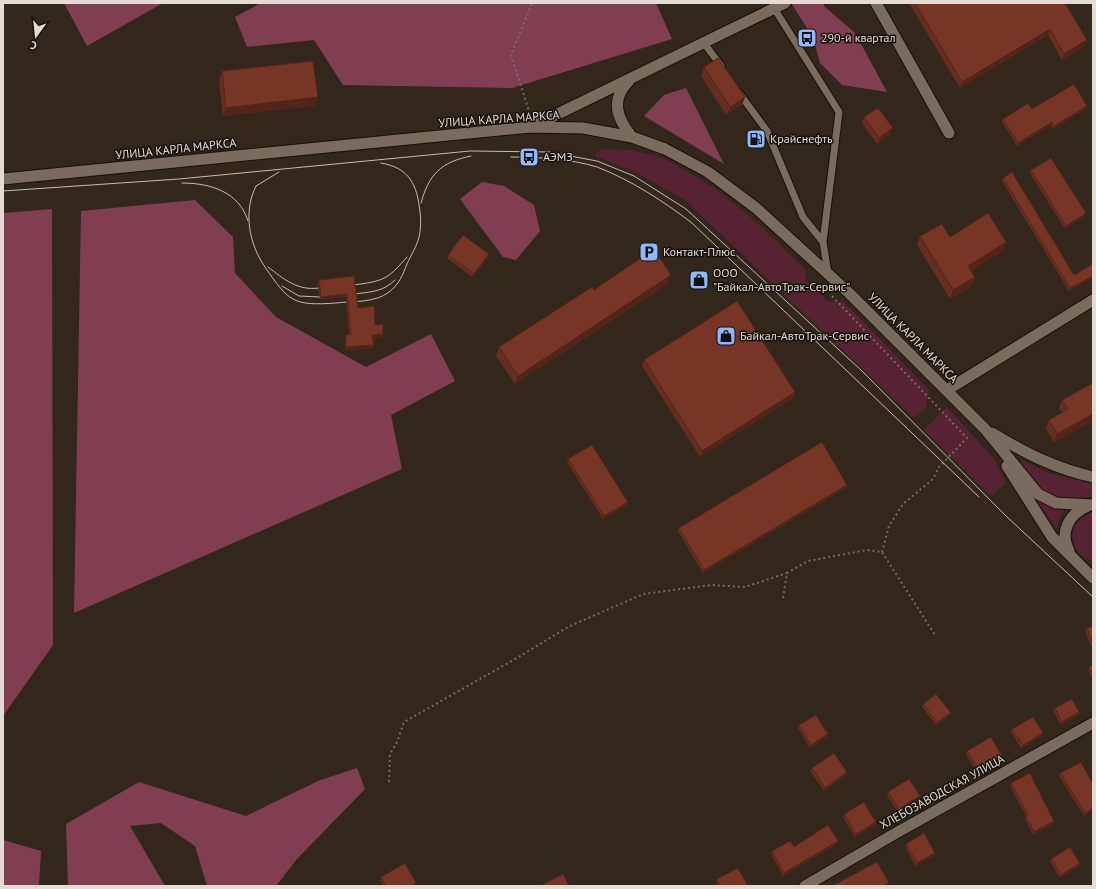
<svg xmlns="http://www.w3.org/2000/svg" width="1096" height="889" viewBox="0 0 1096 889" font-family="'PT Sans',sans-serif">
<style>
.green{fill:#572234}
.forest{fill:#813e53}
.lines{fill:none;stroke-linecap:round;stroke-linejoin:round}
.service-casing{stroke:#1a0f05;stroke-width:9}
.minor-casing{stroke:#1a0f05;stroke-width:13}
.tertiary-casing{stroke:#1a0f05;stroke-width:13}
.path{stroke:#766d62;stroke-width:2;stroke-dasharray:2 3;stroke-linecap:butt}
.service{stroke:#796b5d;stroke-width:7}
.minor{stroke:#796b5d;stroke-width:11}
.tertiary{stroke:#796b5d;stroke-width:11}
.tram{stroke:#c3bbb2;stroke-width:1}
.wall{fill:#652e20}
.shaded-wall{fill:#53251a}
.building{fill:#763525;stroke:#53251a}
.labels{text-anchor:middle;stroke-width:3;stroke-linejoin:round;paint-order:stroke}
.poi-label{font-size:12px;fill:#e3dcd4;stroke:#16110b;text-anchor:start}
.street-label{font-size:12px;fill:#e3dcd4;stroke:#16110b}
</style>
<rect width="100%" height="100%" fill="#32271a"/>
<path class="green" d="M601,149L632,150L666,159L716,189L760,225L806,270L805,280L828,301L844,302L929,390L926,408L914,418L685,200L639,174L595,156L596,153Z
M947,407L994,459L1006,483L991,496L924,430Z
M1020,459L1048,473L1093,484V496L1067,501L1043,493L1027,474Z
M1036,499L1054,508L1065,510L1059,518L1057,529Z
M1093,513V561C1067,555 1065,517 1093,513Z"/>
<path class="forest" d="M64,3H163L87,46Z
M261,3H656L672,39L512,88L343,85L314,40L247,47L235,17Z
M791,3H824V6L855,33L887,92L842,85L820,63L813,37Z
M686,88L724,164L644,116L664,95Z
M482,182L504,186L534,205L540,231L516,260L503,257L460,199Z
M195,200L233,237L235,273L276,317L366,367L431,334L455,381L391,415L402,469L74,613L81,211Z
M52,209L53,645L3,716V213Z
M357,768L365,789L297,859L276,886H207L195,846L161,823L130,826L165,886H68L66,824L139,782L246,816L318,781Z
M3,840L41,851L39,886H3Z"/>
<g class="lines">
<g class="service-casing">
<path id="service" d="M774,8L839,112L823,242L828,274
M704,43L721,66
M739,93L767,131L803,217L823,242"/>
</g>
<g class="minor-casing">
<path id="minor" d="M876,3L949,133
M629,81C610,99 617,119 632,137
M531,127L785,3
M947,390L1093,300
M805,886L896,833L1093,723"/>
</g>
<g class="tertiary-casing">
<path id="tertiary" d="M3,179L531,127L583,128L632,137L665,149L708,172L756,208L849,293L985,429L1038,494L1056,503L1093,505
M992,433C1025,453 1054,468 1093,477
M1007,466L1052,537L1093,578
M1069,551C1059,532 1069,514 1088,506"/>
</g>
<path class="path" d="M530,114L511,55L532,3
M832,296L967,438L939,467L933,479L903,504L889,526L882,552
M783,598L787,573L808,561L867,550L882,552L935,635
M389,782L390,754L397,742L404,722L517,658L568,627L643,594L711,585L745,587L787,573"/>
<use href="#service" class="service"/>
<use href="#minor" class="minor"/>
<use href="#tertiary" class="tertiary"/>
<path class="tram" d="M511,157C537,157 572,159 597,167C631,180 663,201 692,223L979,497
M279,172L256,186C243,212 249,244 265,267C289,302 293,306 336,303C353,301 375,303 389,292C399,285 403,274 407,264C411,255 417,246 419,237C421,229 421,220 420,212C417,185 410,168 381,163
M182,183C209,183 239,191 248,221
M3,191L179,179L470,151L549,152L597,161L634,176L686,209L862,371L1006,516L1093,597
M421,203C429,174 441,162 471,156
M268,267C284,279 297,291 319,288
M353,285C384,281 387,280 407,257
M282,286L299,296L320,297
M354,294C370,292 383,292 395,280"/>
</g>
<path class="wall" d="M909,3H1065L1085,46L1062,60L1048,35L960,88Z
M704,67L745,97L742,105L726,115L701,76Z
M222,71L318,97L314,106L223,116L219,80Z
M1087,106L1086,109L1053,129L1051,125L1017,146L1002,122L1003,119L1032,109Z
M864,117L890,134L877,144L862,123Z
M1031,170L1085,216L1065,229L1030,173Z
M1003,178L1074,275L1093,264L1069,291L1002,181Z
M920,236L950,237L1003,251L971,271L975,277L972,286L950,299L917,245Z
M489,254L488,257L472,277L447,258L448,255Z
M354,276L358,308L375,325L383,334L382,337L373,338L374,345L373,348L345,350V338L346,335L349,334L346,297L320,300L318,283L319,280Z
M668,284L515,384L496,356L499,347L594,290Z
M644,360L795,392L793,398L700,457L642,366Z
M1093,383L1054,443L1046,429L1049,420L1062,413L1059,408L1062,400Z
M568,459L627,505L603,519L567,462Z
M846,488L703,573L678,531L679,528Z
M1093,626V650L1085,631L1087,628Z
M1093,664V678L1088,670L1089,667Z
M923,704L949,716L936,725L922,707Z
M1055,708L1079,712L1078,715L1061,725L1053,711Z
M799,725L827,737L810,748L798,728Z
M1012,729L1042,736L1021,748L1011,732Z
M967,751L1002,756L1001,759L977,773L966,754Z
M812,768L847,772L846,775L824,791L810,771Z
M1060,773L1093,810L1084,816L1059,776Z
M1011,783L1053,824L1033,835L1025,819L1026,816L1010,786Z
M888,792L918,799L898,812L887,795Z
M844,814L876,822L875,825L855,837L843,817Z
M837,844L783,876L771,854L772,851L794,847Z
M906,844L935,853L934,856L916,866L905,847Z
M1051,859L1079,866L1060,878L1050,862Z
M381,877L415,886H384L380,880Z
M717,879L748,886H719L716,882Z"/>
<path class="shaded-wall" d="M1050,29L1048,35L960,88L962,82Z
M1087,40L1085,46L1062,60L1064,54Z
M318,97L314,106L223,116L226,108Z
M745,97L742,105L726,115L730,107Z
M1087,106L1086,109L1053,129L1054,126Z
M1052,122L1051,125L1017,146L1018,143Z
M893,128L890,134L877,144L879,138Z
M1086,213L1085,216L1065,229L1066,226Z
M1006,242L1003,251L965,275L968,266Z
M489,254L488,257L472,277L474,274Z
M671,275L668,284L515,384L518,376Z
M1093,276V278L1069,291L1070,288Z
M975,277L972,286L950,299L953,290Z
M347,294L346,297L320,300L321,297Z
M383,334L382,337L371,338L372,335Z
M374,345L373,348L345,350L346,347Z
M795,392L793,398L700,457L702,451Z
M1093,414V421L1054,443L1057,434Z
M847,485L846,488L703,573L704,570Z
M628,502L627,505L603,519L604,516Z
M1079,712L1078,715L1061,725L1062,722Z
M951,713L949,716L936,725L937,722Z
M1043,733L1042,736L1021,748L1023,745Z
M828,734L827,737L810,748L811,745Z
M1002,756L1001,759L977,773L978,770Z
M847,772L846,775L824,791L825,788Z
M920,796L918,799L898,812L899,809Z
M1093,808V810L1084,816L1085,813Z
M1054,821L1053,824L1033,835L1034,832Z
M876,822L875,825L855,837L856,834Z
M838,841L837,844L783,876L784,873Z
M935,853L934,856L916,866L917,863Z
M1080,863L1079,866L1060,878L1061,875Z
M416,883L414,886H410Z
M889,883L887,886H883Z"/>
<path class="building" d="M915,3H1065L1087,40L1064,54L1050,29L962,82Z
M718,58L745,97L730,107L704,67Z
M313,61L318,97L226,108L222,71Z
M1074,84L1087,106L1054,126L1052,122L1018,143L1003,119L1028,103L1032,109Z
M878,108L893,128L879,138L864,117Z
M1051,158L1086,213L1066,226L1031,170Z
M1012,172L1074,275L1093,264V276L1070,288L1003,178Z
M988,213L1006,242L968,266L975,277L953,290L920,236L942,224L950,237Z
M463,235L489,254L474,274L448,255Z
M654,249L671,275L518,376L499,347L592,287L594,290Z
M354,276L358,308L374,306L375,325L383,324V334L372,335L374,345L346,347V335L351,334L347,294L321,297L319,280Z
M737,301L795,392L702,451L644,360Z
M1093,383V414L1057,434L1049,420L1068,409L1062,400Z
M822,442L847,485L704,570L679,528Z
M592,445L628,502L604,516L568,459Z
M1093,626V644L1087,628Z
M1093,664V674L1089,667Z
M936,694L951,713L937,722L923,704Z
M1072,699L1079,712L1062,722L1055,708Z
M816,715L828,734L811,745L799,725Z
M1033,717L1043,733L1023,745L1012,729Z
M991,737L1002,756L978,770L967,751Z
M834,753L847,772L825,788L812,768Z
M1081,762L1093,784V808L1085,813L1060,773Z
M1030,773L1054,821L1034,832L1026,816L1028,815L1011,783Z
M909,779L920,796L899,809L888,792Z
M864,802L876,822L856,834L844,814Z
M828,825L838,841L784,873L772,851L790,841L794,847Z
M924,833L935,853L917,863L906,844Z
M1070,847L1080,863L1061,875L1051,859Z
M877,862L889,883L883,886H832Z
M405,863L416,883L410,886H386L381,877Z
M738,868L748,886H721L717,879Z
M563,874L569,886H540Z"/>
<defs>
<g id="bus-square" transform="scale(1)"><rect x="-9" y="-9" width="18" height="18" rx="4" fill="#90b8fd" stroke="#16110b"/><path d="M-5-6H5V4H4V6H2V4H-2V6H-4V4H-5ZM-3.5-4V0h7V-4ZM-3.5 1.2v1.5H-2V1.2ZM2 1.2v1.5H3.5V1.2Z" fill="#111"/></g>
<g id="fuel-square" transform="scale(1)"><rect x="-9" y="-9" width="18" height="18" rx="4" fill="#90b8fd" stroke="#16110b"/><path d="M-5.5-6h7V0h2V4h1.3V-2.5L3-4.5l.8-.8L6-3V5H2.5V1h-1V6h-7ZM-4.2-4.7v3.2H.2V-4.7Z" fill="#111"/></g>
<g id="parking-square" transform="scale(1)"><rect x="-9" y="-9" width="18" height="18" rx="4" fill="#90b8fd" stroke="#16110b"/><path d="M-3.5-5.5H1a3.5 3.5 0 0 1 0 7H-1V5.5H-3.5ZM-1-3.4V-.6H.8a1.4 1.4 0 0 0 0-2.8Z" fill="#111"/></g>
<g id="shop-square" transform="scale(1)"><rect x="-9" y="-9" width="18" height="18" rx="4" fill="#90b8fd" stroke="#16110b"/><path d="M-5-2.5h2.3a2.7 3.5 0 0 1 5.4 0H5L5.5 6h-11ZM-1.5-2.5h3a1.5 2.3 0 0 0-3 0Z" fill="#111"/></g>
</defs>
<g fill-rule="evenodd">
<use href="#bus-square" x="807" y="38"/>
<use href="#fuel-square" x="756" y="139"/>
<use href="#bus-square" x="529" y="157"/>
<use href="#parking-square" x="649" y="252"/>
<use href="#shop-square" x="699" y="280"/>
<use href="#shop-square" x="726" y="336"/>
</g>
<g class="labels">
<g class="poi-label">
<text x="821" y="42">290-й квартал</text>
<text x="770" y="143">Крайснефть</text>
<text x="543" y="161">АЭМЗ</text>
<text x="663" y="256">Контакт-Плюс</text>
<text x="713" y="277">ООО<tspan x="713" dy="14">"Байкал-АвтоТрак-Сервис"</tspan></text>
<text x="740" y="340">Байкал-АвтоТрак-Сервис</text>
</g>
<g class="street-label">
<text transform="translate(499 119) rotate(-4)" y="4">УЛИЦА КАРЛА МАРКСА</text>
<text transform="translate(176 149) rotate(-6)" y="4">УЛИЦА КАРЛА МАРКСА</text>
<text transform="translate(913 338) rotate(45)" y="4">УЛИЦА КАРЛА МАРКСА</text>
<text transform="translate(942 792) rotate(-29)" y="4">ХЛЕБОЗАВОДСКАЯ УЛИЦА</text>
</g>
</g>
<rect width="1096" height="889" fill="none" stroke="#e3dcd4" stroke-width="8"/>
<g transform="translate(36 36) rotate(195)" stroke="#16110b" stroke-width="3" paint-order="stroke">
<path d="M0-3L7 15L0 10L-7 15Z" fill="#e3dcd4"/>
<text y="-6" font-size="11" font-weight="bold" text-anchor="middle" fill="#e3dcd4">С</text>
</g>
</svg>
